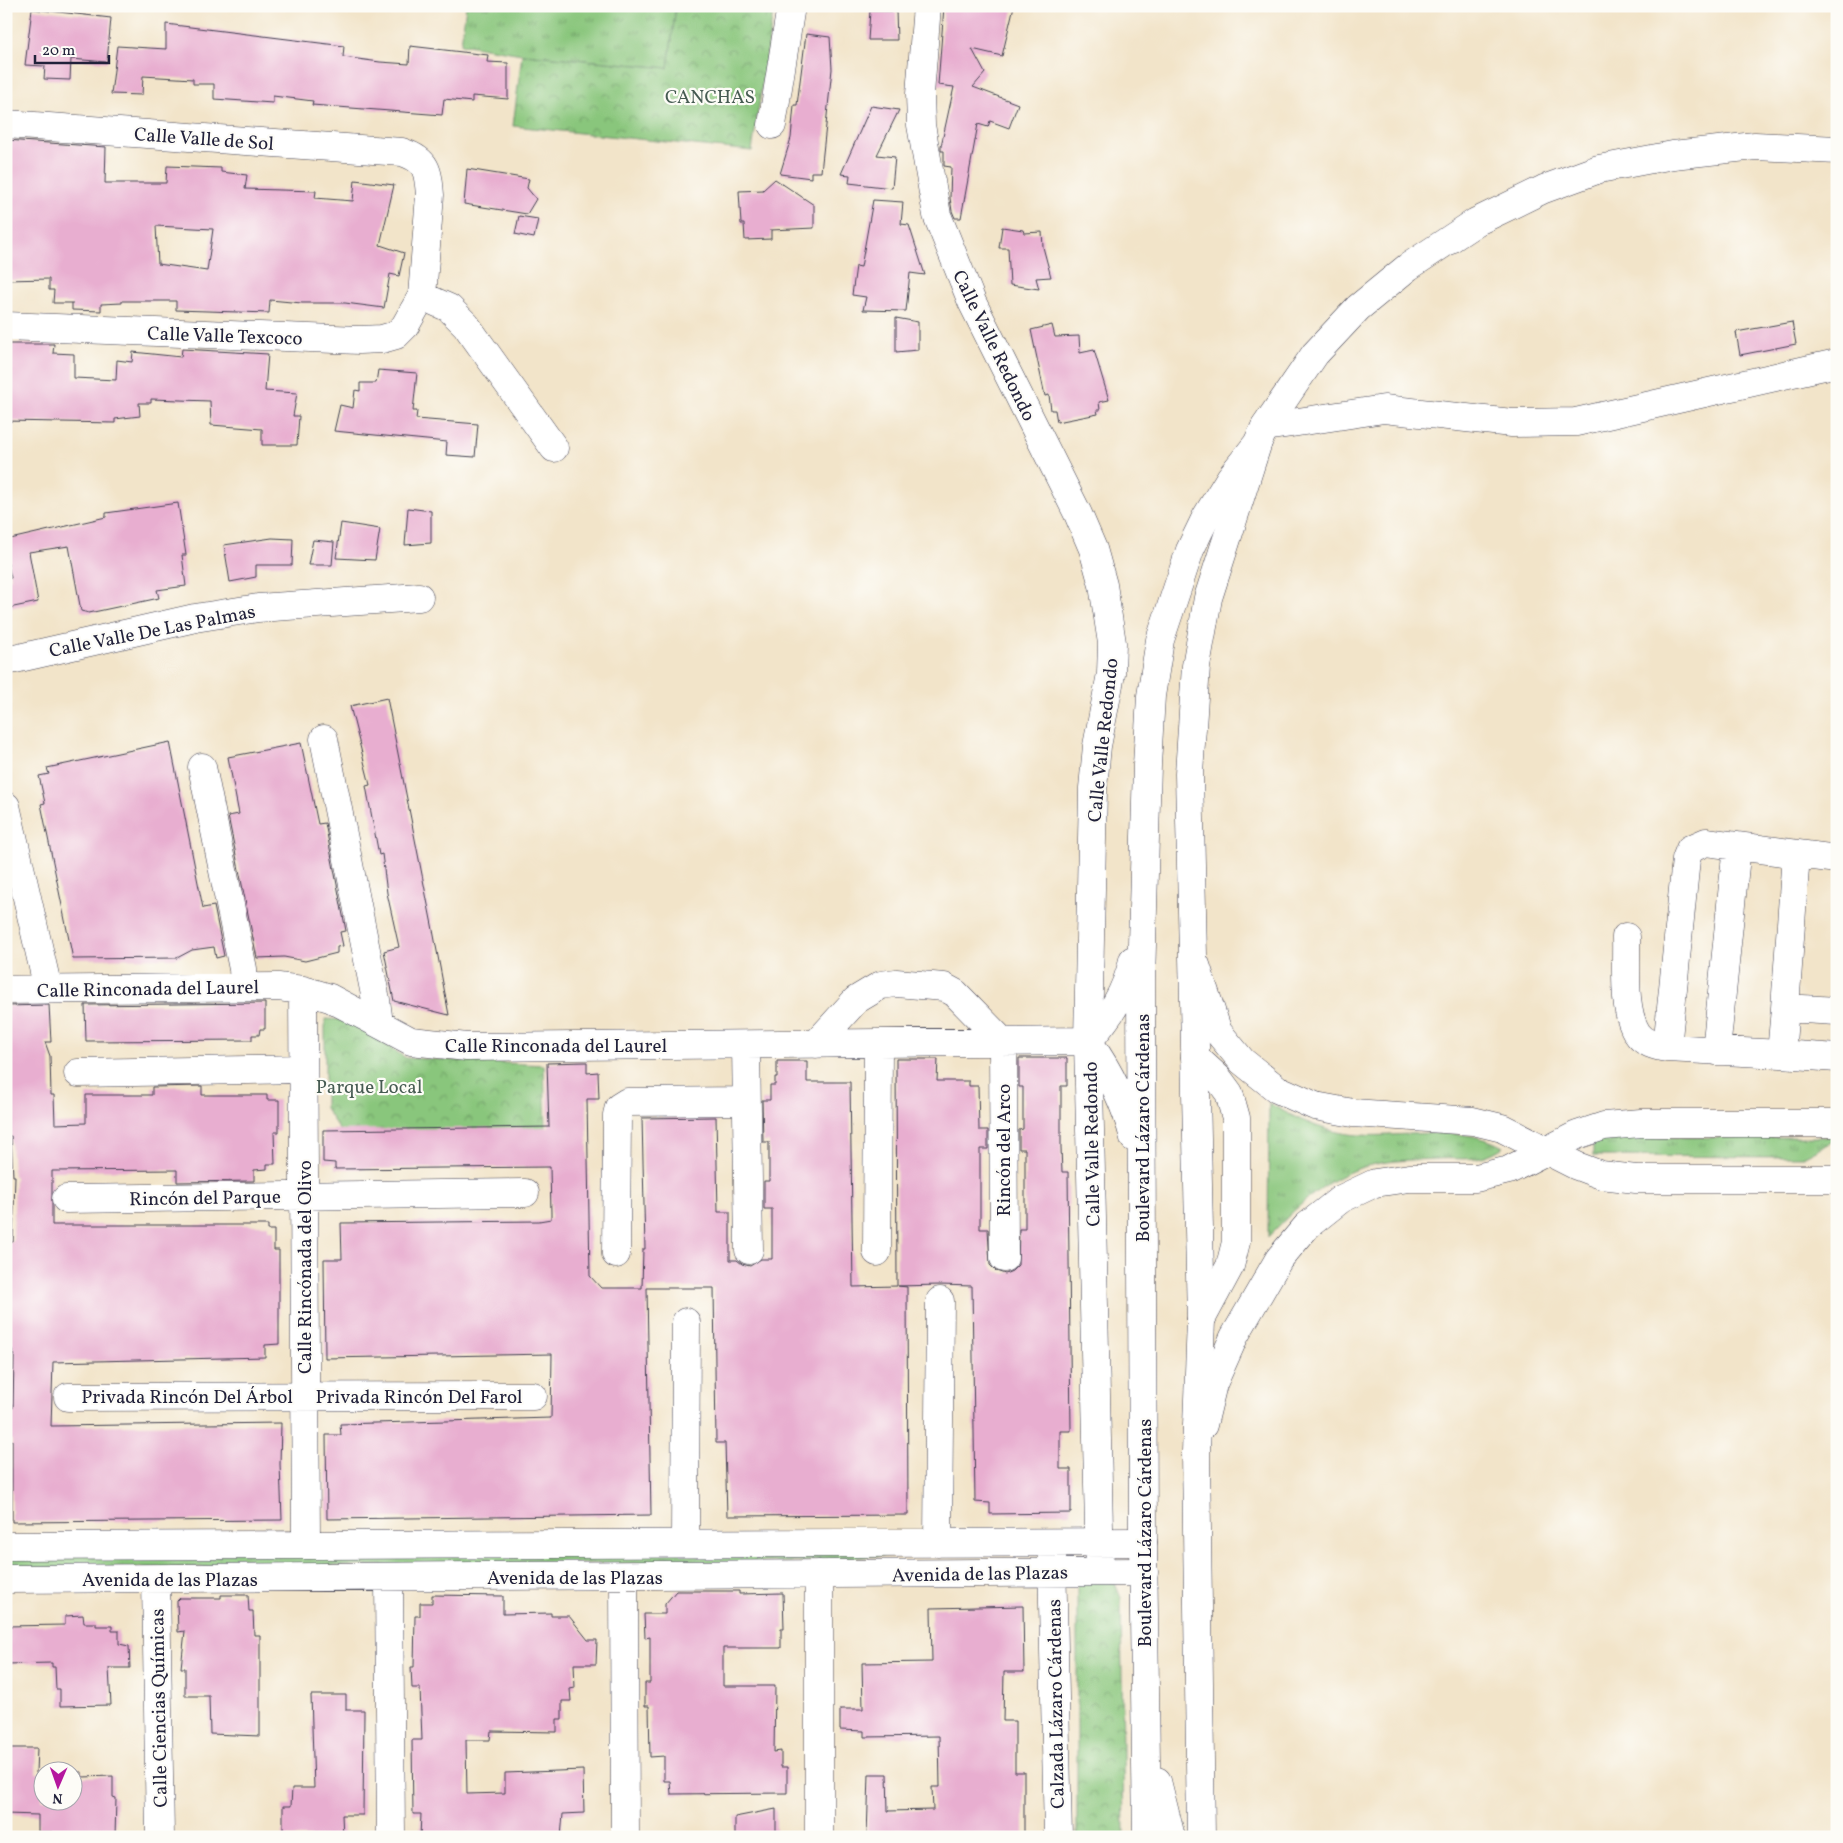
<svg xmlns="http://www.w3.org/2000/svg" width="1843" height="1843" viewBox="0 0 1843 1843" font-family="Vollkorn,serif">
<style>
.grass{fill:url(#grass-tufts);stroke:#56745c}
.park{fill:url(#park-crowns);stroke:#56745c}
.building{fill:#e8aed0;fill-rule:evenodd}
.lines{fill:none;stroke-linecap:round;stroke-linejoin:round}
.minor-casing{stroke:#413f50;stroke-width:29}
.major-casing{stroke:#413f50;stroke-width:29}
.highway-casing{stroke:#413f50;stroke-width:29}
.minor{stroke:#fff;stroke-width:28}
.major{stroke:#fff;stroke-width:28}
.highway{stroke:#fff;stroke-width:28}
.labels{text-anchor:middle;stroke-width:4.5;stroke-linejoin:round;paint-order:stroke}
.park-label{font-size:19px;fill:#465b52;stroke:#fdfcf7}
.street-label{font-size:19px;fill:#22223b;stroke:#fdfcf7}
</style>
<defs>
<pattern id="grass-tufts" width="24" height="20" patternUnits="userSpaceOnUse" patternTransform="scale(1.25)"><rect width="24" height="20" fill="#89c67c"/><path d="M3 7l-1-3M5 7V3M7 7l1-3M15 17l-1-3M17 17v-4M19 17l1-3" fill="none" stroke="#70a067"/></pattern>
<pattern id="park-crowns" width="20" height="18" patternUnits="userSpaceOnUse" patternTransform="scale(1.25)"><rect width="20" height="18" fill="#89c67c"/><path d="M2 6a3 3 0 1 1 6 0M12 15a3 3 0 1 1 6 0" fill="none" stroke="#70a067"/></pattern>
</defs>
<rect width="100%" height="100%" fill="#fdfcf7"/>
<filter id="ink" filterUnits="userSpaceOnUse"><feTurbulence type="fractalNoise" baseFrequency=".02" numOctaves="2"/><feDisplacementMap in="SourceGraphic" scale="10" xChannelSelector="R" yChannelSelector="G"/><feConvolveMatrix kernelMatrix="1 2 1 2 8 2 1 2 1" color-interpolation-filters="sRGB"/></filter>
<filter id="wash" filterUnits="userSpaceOnUse"><feTurbulence type="fractalNoise" baseFrequency=".0096" numOctaves="4" result="noise"/><feDisplacementMap in="SourceGraphic" scale="20" xChannelSelector="R" yChannelSelector="G"/><feGaussianBlur stdDeviation="1.12" result="paint"/><feColorMatrix in="noise" values="0 0 0 0 0 0 0 0 0 0 0 0 0 0 0 0 0 1.4 0 .05"/><feComposite in="paint" operator="in"/></filter>
<g filter="url(#wash)">
<rect width="100%" height="100%" fill="#f2e4c9"/>
<path class="grass" d="M466,6H676L668,68L522,54L461,44Z
M1269,1103C1296,1119 1326,1133 1359,1135C1406,1138 1460,1123 1503,1147C1478,1164 1463,1157 1436,1159C1411,1160 1385,1160 1360,1168C1323,1180 1294,1210 1268,1237Z
M1837,1137V1139L1803,1157L1593,1156V1138Z
M6,1542L952,1550L800,1562L6,1569Z"/>
<path class="park" d="M676,6H774L752,151L513,126L522,54L668,68Z
M325,1019L348,1020L406,1058L544,1065L546,1130L340,1131L325,1108Z
M1114,1581L1121,1598L1124,1837H1077V1582Z"/>
<g id="blocks">
<path class="building" d="M944,6H1014L1002,56L972,49L985,73L973,87L1018,104L1009,128L990,121L988,127L978,124L961,218H955L952,211L950,198L951,167L944,166V151H941V146L954,87L938,85Z
M32,9L111,18L107,62L71,59L70,80L44,79L45,66L25,65Z
M870,11H896L897,40H868Z
M166,24L344,46L343,57L380,62L409,64L410,46L488,55L487,62L508,63V99L472,96V102L444,99L442,115L312,105L313,101L273,96V103L214,99V84H193V79L143,76L142,95L111,94L117,46L166,49Z
M806,34L830,37L832,69L821,172H811V178L780,174L791,138L794,105H797Z
M871,106L899,110L877,155L895,157L892,188L849,183L850,175L841,174Z
M6,140L106,147L105,183H166L167,166L221,168V172L247,175L245,189L316,191L315,198L353,201L355,180L394,185L380,245L404,253L399,276L390,274L384,308L345,303H302L270,300L269,313L176,310V301H122V303L101,304V311L72,310V303H53L54,290H49V279L6,280ZM156,226L213,229L207,271L158,264Z
M467,169L529,179L527,188L536,199L527,214L464,204Z
M775,179L814,205V228L771,230V239L745,240L744,224H741L739,191L763,190Z
M873,200L903,202L901,224L909,225L925,275L910,273L906,311L863,310L866,297L852,295L856,266L861,267Z
M519,216L538,219L534,238L515,234Z
M1002,227L1023,230L1024,233L1042,232L1043,247L1051,277L1036,278L1039,289L1010,285L1008,248H999Z
M896,318L918,322V350L896,352Z
M1792,322L1796,344L1740,355L1736,332Z
M1052,325L1055,337L1079,336L1080,353L1094,350L1109,400L1099,402L1100,410H1097L1098,414L1057,422L1055,410H1051L1049,395L1045,396L1031,330Z
M6,344H54L53,353L74,354V378L116,380L117,360L132,362L133,352L181,357L182,349L268,354L265,391L297,393L293,416H299L297,445H262V429L211,425L210,401L151,399V403H139L140,416L115,419V423L6,421Z
M378,370L417,373L413,411H417L416,419L478,424L475,457L446,455L447,442L334,431L340,405L353,408L355,390L360,391V383H376Z
M178,503L186,555H182L186,586L157,590L159,598L89,613L81,611L69,546L29,552L38,602L9,608L6,579L11,578L6,556V540L106,517V513Z
M408,508L431,511V543L405,545Z
M341,523L380,529L375,560L336,558Z
M272,538L293,539L292,565H256V577L230,582L224,545Z
M313,540L334,542L332,565H308Z
M387,698L433,930L449,1015L394,1001L384,951L399,947L387,893L382,854L379,855L366,786L370,785L350,706Z
M170,742L203,908L214,906L224,956L216,958L214,947L192,950L177,958L73,959L41,804L45,803L39,776L49,774L47,768Z
M301,743L318,824L325,823L346,931L340,932L343,946L337,947V953L305,961L284,957L257,958L228,816L239,814L228,757Z
M265,1003V1029H260L259,1035H252V1040L86,1041L85,1005Z
M49,1005L51,1042H45L50,1056L51,1095H54L55,1124L86,1123V1095H152V1087L202,1086V1095H267V1100H279V1132H274L275,1164H267V1169L254,1170V1181L177,1182V1170L52,1171V1225H268V1230H274V1250H279V1344L265,1345V1357L53,1362L51,1426L281,1423L280,1464L282,1520L12,1522V1440H7V1408H13L14,1357L12,1349H7L6,1242H13L15,1176H13L11,1136H6V1006Z
M1019,1058H1067V1086H1061V1148L1062,1172H1068L1071,1431H1060V1469H1071V1513L990,1514V1503L975,1502L972,1286L940,1285L898,1286L907,1287L908,1515L727,1516L725,1443H716L714,1288H647L651,1515L327,1519L326,1435H341L340,1424L551,1418L552,1354L325,1358L324,1259H342L341,1223L539,1221L551,1219V1214L550,1167L335,1169V1163L323,1162V1130L549,1127L547,1063L587,1062V1073L598,1072L599,1099H587L590,1276L601,1288H642L643,1249H645L642,1118L716,1117L718,1212H730V1260H737L742,1264L750,1266L761,1259H772V1209H764V1181H769V1142H763L762,1100H770V1085H775V1077H777V1061H807V1082H850L853,1287L897,1286L896,1059H938L937,1081H969V1086H978L979,1130H988V1149H980V1229H988L990,1265L996,1271L1005,1274L1012,1271L1018,1265L1019,1229H1025V1149H1019V1130L1023,1129V1087H1019Z
M676,1591H739V1594L783,1593L784,1629H781V1648H723V1686H775L774,1752L781,1751V1767H787V1793L671,1794L670,1781H664V1756L650,1757L649,1706H645V1683H650V1637L645,1638L644,1614H665V1604Z
M221,1595H248L249,1611H253L254,1635H260V1736L210,1734L209,1696H185V1668H181L185,1631L178,1632L177,1601L180,1598H221Z
M432,1595L503,1596V1614L551,1613V1616H569L588,1640H597L596,1664H574L575,1688L570,1689L571,1701H562V1719H557V1732L491,1731L490,1740H466L467,1794L505,1793V1773L583,1770L584,1813L563,1814L561,1837H420L421,1814H413L412,1740H422L420,1688H412L411,1667H414L415,1616H420V1603H432Z
M1023,1606L1024,1672H1004L1003,1721H1015V1772H1024V1837H867L869,1774H887L888,1811L933,1810L932,1787H940L939,1736L864,1737V1731L840,1730V1709H863L862,1663L932,1662L931,1608Z
M83,1615L84,1623H96V1626H112V1631H119V1644L129,1646L130,1668H109L111,1705L60,1706V1689H56L55,1667H52V1663L6,1664V1626L65,1625V1616Z
M311,1695H346V1710H364L363,1815H342L343,1837H283V1806H291L292,1788H314Z
M6,1748H37L36,1773H42V1800H72V1772H82V1777L113,1776V1797L116,1798L115,1837H52V1832H38V1815L6,1814Z
M776,1809V1837H735V1817Z"/>
</g>
</g>
<g filter="url(#ink)">
<use href="#blocks" fill-opacity="0" stroke="#413f50" stroke-width="1"/>
<g class="lines">
<g class="minor-casing">
<path id="minor" d="M927,6L920,94L921,125L937,215L972,302L1078,514L1093,549L1103,585L1112,643L1111,674L1097,746L1093,788L1088,1041L1100,1572
M6,124L402,152C427,160 428,170 430,195L422,296L405,326L396,335L382,339L359,340L6,326
M772,125L791,6
M422,296L449,308L466,325L554,448
M1265,427L1384,409L1512,423L1576,422L1837,363
M6,661L195,618L258,608L419,597
M324,739L376,1000L379,1024
M202,767L243,969L244,986
M6,806L48,989
M1626,937C1627,965 1622,1009 1637,1033C1643,1043 1656,1046 1667,1048L1781,1054
M1196,965L1218,1032L1242,1061L1277,1089L1315,1106L1353,1113L1473,1121L1502,1128L1577,1166L1601,1175L1636,1179H1837
M6,990L278,987L303,990L330,998L411,1041L467,1047L1088,1041
M303,990L306,1544
M1785,1008L1796,854
M1837,1011L1785,1008L1781,1054L1837,1058
M816,1044L856,1000L881,985L896,983L944,987L955,993L1003,1042L1004,1258
M746,1045L749,1250
M1667,1048L1686,859L1690,849L1706,842L1837,859
M1716,1051L1737,846
M1195,1057L1218,1078L1229,1093L1236,1118V1242L1230,1266L1201,1320
M78,1073L303,1069
M66,1199L525,1193
M877,1252L878,1043
M616,1254L617,1115L619,1107L627,1102L746,1101
M68,1397L533,1396
M1203,1425L1213,1384L1234,1337L1279,1259L1307,1226L1341,1199L1375,1183L1409,1178H1476L1509,1170L1577,1135L1604,1126L1641,1123H1837
M685,1543L686,1322
M938,1543L940,1301
M6,1546L1143,1542
M1052,1556L1058,1837
M819,1574V1837
M624,1576L625,1837
M389,1578L391,1837
M6,1579L1144,1572
M156,1579L160,1837"/>
</g>
<g class="major-casing">
<path id="major" d="M1201,1837L1196,1452L1201,1320L1189,774L1196,666L1208,598L1257,445"/>
</g>
<g class="highway-casing">
<path id="highway" d="M1133,960C1126,993 1110,1016 1088,1041C1110,1072 1125,1102 1134,1138
M1157,1781L1171,1837
M1147,1837L1143,1542L1141,980L1147,765L1151,696L1160,640L1190,550L1206,517L1230,478L1257,444L1265,427L1315,354L1358,308L1408,267L1476,222L1544,189L1599,169L1673,155L1755,146L1837,150"/>
</g>
<use href="#minor" class="minor"/>
<use href="#major" class="major"/>
<use href="#highway" class="highway"/>
</g>
</g>
<g class="labels">
<g class="park-label">
<text x="710" y="103">CANCHAS</text>
<text x="369" y="1093">Parque Local</text>
</g>
<g class="street-label">
<text transform="translate(204 138) rotate(4)" y="7">Calle Valle de Sol</text>
<text transform="translate(225 335) rotate(2)" y="7">Calle Valle Texcoco</text>
<text transform="translate(995 345) rotate(64)" y="7">Calle Valle Redondo</text>
<text transform="translate(152 630) rotate(-11)" y="7">Calle Valle De Las Palmas</text>
<text transform="translate(1102 740) rotate(-84)" y="7">Calle Valle Redondo</text>
<text transform="translate(148 988) rotate(-1)" y="7">Calle Rinconada del Laurel</text>
<text x="556" y="1052">Calle Rinconada del Laurel</text>
<text transform="translate(1142 1128) rotate(-90)" y="7">Boulevard Lázaro Cárdenas</text>
<text transform="translate(1091 1144) rotate(-91)" y="7">Calle Valle Redondo</text>
<text transform="translate(1003 1150) rotate(-90)" y="7">Rincón del Arco</text>
<text transform="translate(205 1197) rotate(-1)" y="7">Rincón del Parque</text>
<text transform="translate(304 1267) rotate(-90)" y="7">Calle Rincónada del Olivo</text>
<text x="187" y="1403">Privada Rincón Del Árbol</text>
<text x="419" y="1403">Privada Rincón Del Farol</text>
<text transform="translate(1144 1533) rotate(-90)" y="7">Boulevard Lázaro Cárdenas</text>
<text transform="translate(980 1573) rotate(-1)" y="7">Avenida de las Plazas</text>
<text x="575" y="1584">Avenida de las Plazas</text>
<text x="170" y="1586">Avenida de las Plazas</text>
<text transform="translate(1055 1704) rotate(-91)" y="7">Calzada Lázaro Cárdenas</text>
<text transform="translate(158 1708) rotate(-91)" y="7">Calle Ciencias Químicas</text>
</g>
</g>
<rect width="1843" height="1843" fill="none" stroke="#fdfcf7" stroke-width="25"/>
<g transform="translate(58 1786) rotate(182)"><circle r="24" fill="#fdfcf7" stroke="#a5a5ac"/>
<path d="M0-4L9 19L0 12L-9 19Z" fill="#b5179e"/>
<text y="-8" font-size="14" font-weight="bold" text-anchor="middle" fill="#22223b">N</text>
</g>
<path d="M35 55v8h74v-8" fill="none" stroke="#22223b" stroke-width="2.5"/>
<text x="42" y="55" font-size="15" fill="#22223b" stroke="#fdfcf7" stroke-width="4" paint-order="stroke">20 m</text>
</svg>
